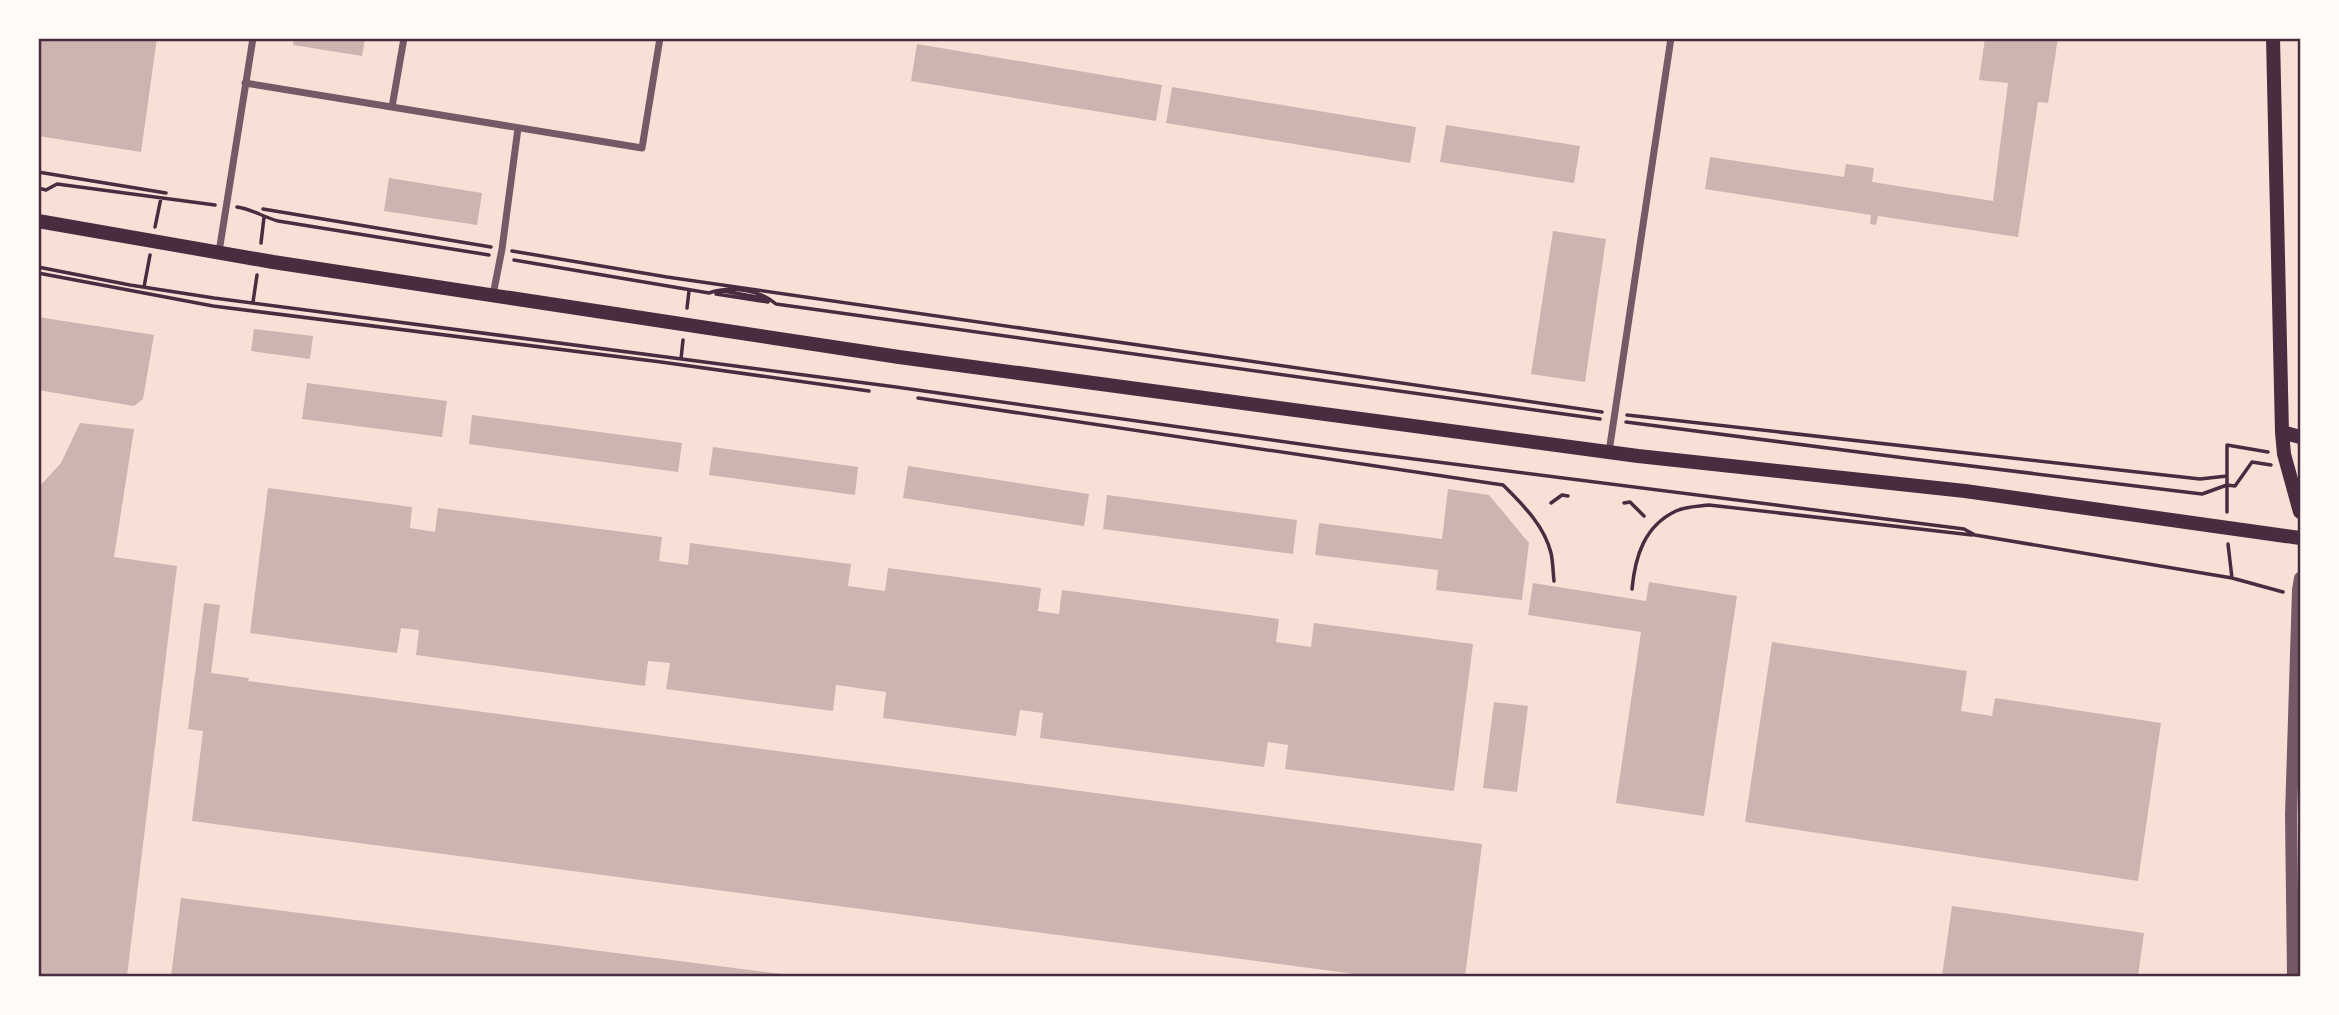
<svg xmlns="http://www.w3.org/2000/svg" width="2339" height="1015" viewBox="0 0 2339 1015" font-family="'Asap Condensed',sans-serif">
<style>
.building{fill:#ccb4b1}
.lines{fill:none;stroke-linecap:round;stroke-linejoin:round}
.path{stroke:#4a2c40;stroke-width:3.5}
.minor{stroke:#755966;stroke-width:7}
.tertiary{stroke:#755966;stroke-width:12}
.secondary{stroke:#4a2c40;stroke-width:14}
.neatline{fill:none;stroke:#4a2c40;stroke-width:2.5}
</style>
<rect width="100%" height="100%" fill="#f7e1d7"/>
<path class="building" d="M38,38H157L141,152L38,136Z
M294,38H365L362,56L293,45Z
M1985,38H2058L2048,103L2038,102L2018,237L1878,216L1876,225L1870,224L1871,215L1705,189L1710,157L1844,177L1846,164L1874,168L1872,182L1993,201L2008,83L1979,80Z
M917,44L1162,85L1156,121L911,81Z
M1172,87L1416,127L1410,163L1166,123Z
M1446,125L1580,146L1574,183L1440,162Z
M389,178L482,193L477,225L384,211Z
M1553,231L1606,239L1585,382L1531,374Z
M38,317L154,335L143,399L134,406L38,390Z
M254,329L313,336L310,359L251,351Z
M307,383L447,401L442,437L302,419Z
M472,415L682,443L678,472L469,444Z
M80,423L134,429L114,557L177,566L127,976H38V488L61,463Z
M713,447L858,467L855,495L709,475Z
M908,466L1089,494L1084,526L903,498Z
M268,488L412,507L410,528L435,532L438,508L662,537L659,561L688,565L690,543L851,564L848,586L885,591L888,568L1041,588L1038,611L1059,614L1062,590L1279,619L1276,642L1311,647L1314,623L1473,644L1454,791L1285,769L1288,745L1268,742L1264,767L1040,738L1043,713L1020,710L1016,736L883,718L886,692L836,685L833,711L666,689L670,663L648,661L645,686L416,655L419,630L401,628L397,653L250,633Z
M1448,489L1489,495L1529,543L1522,600L1436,590L1438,570L1315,555L1319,523L1442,539Z
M1107,495L1297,520L1293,554L1103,529Z
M1649,582L1737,596L1704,816L1616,803L1641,632L1528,615L1533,583L1646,601Z
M204,603L220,605L211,673L249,678L248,681L1482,844L1465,976H1370L192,821L203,731L188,729Z
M1772,642L1967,671L1961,711L1992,716L1995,698L2161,723L2138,881L1745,822Z
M1494,702L1528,706L1517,792L1483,788Z
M181,898L790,975V976H171Z
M1952,906L2144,933L2138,976H1942Z"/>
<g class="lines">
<path class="path" d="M38,172L166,193
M38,188L46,190L57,184L215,205
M237,207C252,209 263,217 278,221L489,255
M263,209L491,247
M155,227L161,198
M261,243L264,217
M512,251L667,277L1602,412
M514,260L709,293C729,286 759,289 776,304L1600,419
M38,267L130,285L214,298L896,387L1343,450L1964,529L1975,535L2232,578L2283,592
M38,273L213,306L661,362L869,391
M144,287L150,255
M723,291L763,298L768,302L716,294Z
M253,302L257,275
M687,308L689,291
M681,359L683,340
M918,398L1503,485C1523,505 1544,525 1551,553C1553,562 1553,572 1554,581
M1627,415L2200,479L2227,476
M1626,422L1905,458L2202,494L2227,485L2235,486L2252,462L2271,465
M1551,503L1562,495L1568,496
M1624,503L1630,502L1644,516
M2227,512V445L2268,452
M2228,544L2232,578
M1632,589C1635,557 1644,526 1676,511C1685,507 1699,506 1709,505L1972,535"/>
<path class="minor" d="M245,83L642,148L660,38
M392,107L404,38
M219,252L253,38
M493,295L502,249L518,128
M1609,452L1671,38"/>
<path class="tertiary" d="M2293,976L2291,815L2298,590L2300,578"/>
<path class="secondary" d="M2273,38L2282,432L2284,454L2300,512
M38,221L273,262L899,357L1638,456L1965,491L2300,538
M2282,432L2300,437"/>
</g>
<rect width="2339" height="1015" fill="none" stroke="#fffaf5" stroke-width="80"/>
<rect x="40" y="40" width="2259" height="935" class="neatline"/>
</svg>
